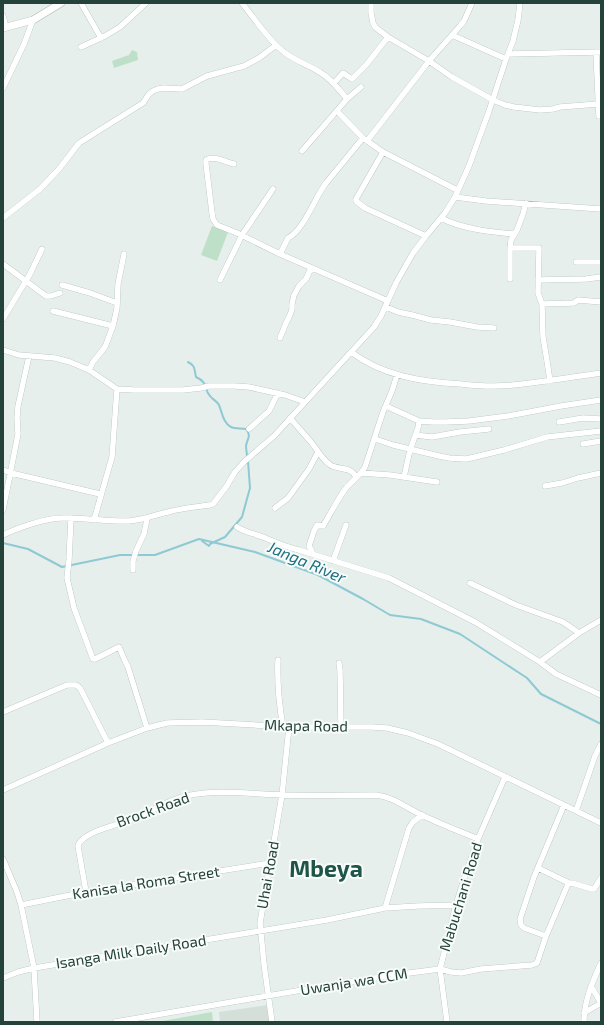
<svg xmlns="http://www.w3.org/2000/svg" width="604" height="1025" viewBox="0 0 604 1025" font-family="'Exo 2',sans-serif">
<style>
.built{fill:#d4dfda}
.green{fill:#bfe0c8}
.lines{fill:none;stroke-linecap:round;stroke-linejoin:round}
.stream{stroke:#8ec9d4;stroke-width:2}
.minor-casing{stroke:#a8b8b2;stroke-width:6}
.tertiary-casing{stroke:#a8b8b2;stroke-width:8}
.minor{stroke:#fff;stroke-width:5.5}
.tertiary{stroke:#fff;stroke-width:7}
.labels{text-anchor:middle;stroke-width:4;stroke-linejoin:round;paint-order:stroke}
.street-label{font-size:15px;fill:#24423a;stroke:#f7fbf9}
.water-label{font-size:16px;font-style:italic;fill:#1c6f80;stroke:#f7fbf9}
.town-label{font-size:23px;font-weight:bold;fill:#1f5548;stroke:#f7fbf9}
</style>
<rect width="100%" height="100%" fill="#e6efeb"/>
<path class="built" d="M269,1005L271,1022H220L219,1012Z"/>
<path class="green" d="M132,50L137,52L138,60L114,68L112,61L129,55Z
M212,226L228,232L217,261L201,255Z
M212,1012L213,1022H157Z"/>
<g class="lines">
<path class="stream" d="M188,362C196,366 194,369 196,377C209,383 203,388 210,396C213,400 217,401 219,405C222,412 223,423 231,427C235,429 241,428 246,429C252,437 247,438 246,446C246,449 247,453 247,457
M202,541L209,546L210,544L225,537L242,517L250,488L248,461
M3,543L28,549L62,567L120,555H155L199,539L255,552L318,575L363,599L390,615L421,619L460,634L527,678L541,694L601,724"/>
<g class="minor-casing">
<path id="minor" d="M81,3L101,38
M242,3C255,19 268,40 284,52C295,61 309,65 321,73C332,79 339,90 347,99
M371,3V13L373,23L375,27L388,37L429,61L452,77L493,100L505,105L514,107L540,110L553,109L560,107L598,104
M3,16L6,27
M452,35L506,59
M81,47L105,36L120,27L146,3
M596,53L599,116
M508,54L601,52
M334,83L343,73L352,79L366,65L388,37
M3,88L24,44L33,20
M337,111L363,138L383,152L457,190
M367,141L429,61L460,26L464,21L472,3
M302,151L347,99L361,87
M383,152L356,199V201L365,208L426,236
M234,164C225,162 214,155 206,160V164L212,213L213,219L217,225L237,233L280,254L388,301
M455,197L486,201L601,209
M3,218L40,189L59,169L79,143L143,103L149,94L153,91L158,89L164,88L182,89L207,76L244,66L259,58L276,45
M441,218C462,229 491,232 514,234
M510,248H539L538,293L542,304L543,337L547,361L550,381
M280,254L288,238C304,230 315,197 326,183L363,138
M576,262H601
M3,264L46,296H51L60,293
M510,279V250L511,240L517,230L523,214L526,203
M220,280L242,235L273,189
M538,280L586,279L601,277
M62,285L90,293L117,303
M542,304L574,303L578,300L601,302
M386,307L398,312L412,315L431,320L450,322L477,327L494,328
M53,311L113,326
M3,319L30,274L42,249
M280,338L286,323L290,315L292,309V304L294,295L299,286L306,279L311,268
M3,350L19,355L55,358L70,362L89,370L117,389L134,390H183L201,388L209,386H235L249,387L285,395L305,402
M351,352C383,376 422,382 461,384C478,386 496,387 513,385C542,382 572,377 601,373
M89,370L93,362L105,347L113,326L117,308L118,284L124,254
M386,406L419,421L433,422H446L469,421L508,416L561,406L601,400
M290,418C297,426 304,434 311,442C317,449 321,458 329,464C337,471 350,465 356,477
M559,422L583,418L601,419
M249,429L269,411L278,393
M415,435L432,437L460,432L489,429
M375,439L393,445L439,456L449,458L466,459L475,457L504,450L547,437L601,431
M583,444L601,441
M3,470L11,473L100,494
M361,473L390,475L437,482
M404,477L410,450L418,428L419,421
M545,486L562,483L578,478L601,473
M275,508L288,498L309,469L318,452
M3,510L18,434L17,418L18,406L29,356
M71,518L69,560L67,578L74,608L93,659H95L119,647L125,661L128,667L147,728
M94,520L112,457L117,389
M237,527C246,533 253,533 263,537C275,542 286,547 299,550L389,578L475,622L540,662L556,674L601,695
M3,535C17,528 46,518 62,518C84,517 107,522 129,521C143,520 155,515 168,512C182,508 196,507 210,505L213,504L226,487L235,472L245,461L274,436L374,327L381,316L396,283L413,253L426,236L445,213L455,197L469,166L489,111L506,59L513,41L518,20L520,3
M311,554L312,551L309,546L314,531L317,525L323,526C331,513 337,500 346,488C352,481 361,475 365,467L383,412L392,391L397,375
M333,561L346,525
M133,570V561L136,551L144,534L147,519
M470,583L516,605L563,622L579,633
M278,660C277,683 279,704 283,727
M540,662L579,633L601,620
M339,663L340,670L341,727
M3,712L67,685H76L80,688L108,743
M3,790L108,743L147,728L167,723L202,722L289,727H372L387,728L408,733L438,744L601,823
M576,811L595,756L601,744
M3,859L17,892L21,905L34,968L37,1022
M538,868L569,883
M86,892L78,846C81,834 111,826 122,823C130,820 139,817 147,813C160,806 172,799 186,796C218,789 250,794 283,795C314,796 345,795 376,795C394,797 406,808 422,815C440,824 459,831 478,839
M21,905L86,892L270,863
M385,908L409,828L413,822L422,815
M546,936L568,884L572,883L592,889H594L601,878
M3,978L18,972L34,968L327,920L385,908L418,906L456,905
M591,986L601,1003
M584,1013L601,1003
M115,1022L337,984L394,975L440,969L451,972L461,973L481,969L532,965L537,963L546,936L524,928L521,925L520,919L534,877L564,805
M272,1022L264,964L260,923L282,795L289,727
M447,1022L440,969L456,905L466,873L478,839L505,777
M584,1022C584,1001 592,983 601,963"/>
</g>
<g class="tertiary-casing">
<path id="tertiary" d="M3,28L33,20L61,3"/>
</g>
<use href="#minor" class="minor"/>
<use href="#tertiary" class="tertiary"/>
</g>
<g class="labels">
<g class="street-label">
<text transform="translate(306 726) rotate(1)" y="5">Mkapa Road</text>
<text transform="translate(153 810) rotate(-20)" y="5">Brock Road</text>
<text transform="translate(268 875) rotate(-80)" y="5">Uhai Road</text>
<text transform="translate(146 883) rotate(-9)" y="5">Kanisa la Roma Street</text>
<text transform="translate(461 897) rotate(-73)" y="5">Mabuchani Road</text>
<text transform="translate(131 952) rotate(-9)" y="5">Isanga Milk Daily Road</text>
<text transform="translate(354 982) rotate(-9)" y="5">Uwanja wa CCM</text>
</g>
<g class="water-label">
<text transform="translate(307 562) rotate(23)" y="6">Janga River</text>
</g>
<g class="town-label">
<text x="326" y="877">Mbeya</text>
</g>
</g>
<rect width="604" height="1025" fill="none" stroke="#24423a" stroke-width="8"/>
</svg>
